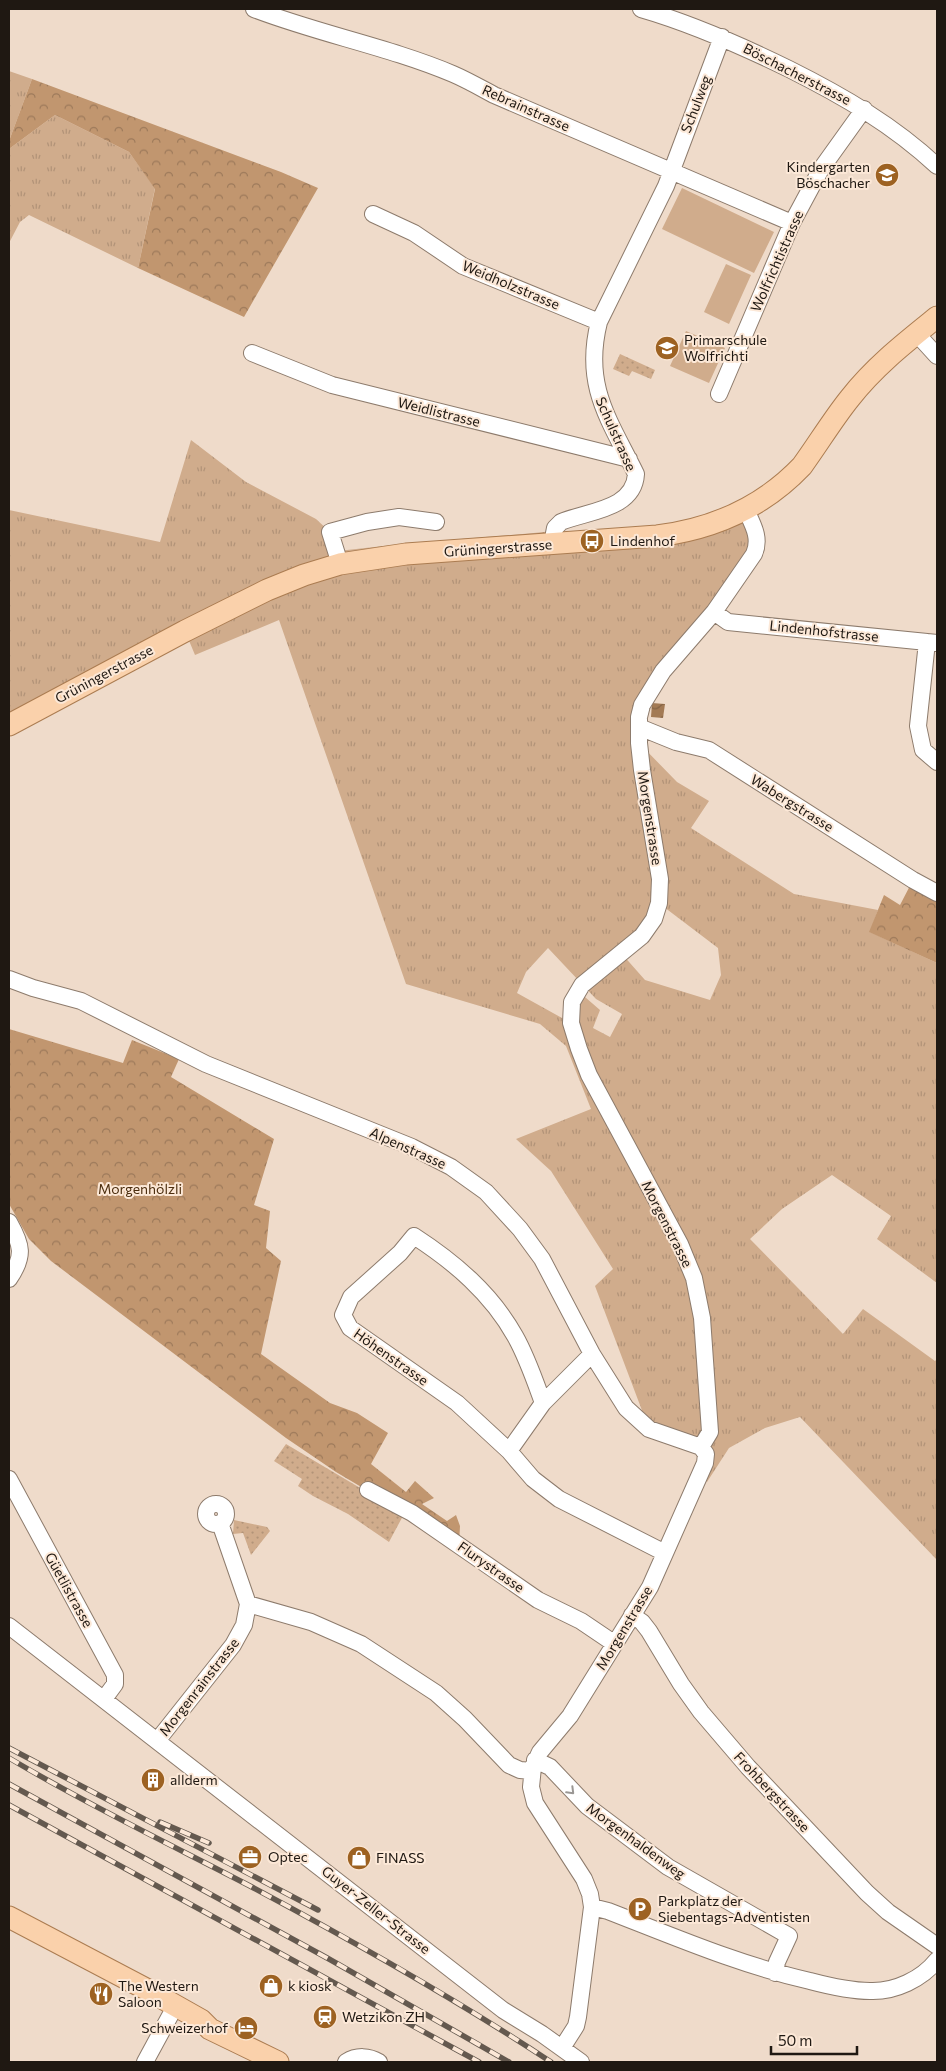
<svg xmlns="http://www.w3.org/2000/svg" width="946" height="2071" viewBox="0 0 946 2071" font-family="Commissioner,sans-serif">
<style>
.grass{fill:url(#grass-tufts);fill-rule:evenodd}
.forest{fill:url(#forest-crowns)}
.park{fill:url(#park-dots)}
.pitch{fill:#d0ac8c}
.water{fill:url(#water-waves)}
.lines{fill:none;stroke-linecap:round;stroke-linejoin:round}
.minor-casing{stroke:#8d7b6c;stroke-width:18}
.major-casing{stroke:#ab7c51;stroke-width:23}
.minor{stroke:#fff;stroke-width:16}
.major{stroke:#fad1ab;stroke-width:21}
.rail-casing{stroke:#64594f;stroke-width:5.5}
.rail{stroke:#fce8d7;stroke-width:4;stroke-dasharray:11;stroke-linecap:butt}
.oneway{stroke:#9a9794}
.labels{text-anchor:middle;stroke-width:4;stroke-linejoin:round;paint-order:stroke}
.street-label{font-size:14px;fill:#1f1812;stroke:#fce8d7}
.poi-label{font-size:14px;fill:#1f1812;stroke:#fce8d7;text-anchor:start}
.park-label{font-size:14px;fill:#4c2e0f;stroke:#fce8d7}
</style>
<defs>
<pattern id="grass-tufts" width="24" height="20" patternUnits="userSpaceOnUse" patternTransform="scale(1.25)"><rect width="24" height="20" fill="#d0ac8c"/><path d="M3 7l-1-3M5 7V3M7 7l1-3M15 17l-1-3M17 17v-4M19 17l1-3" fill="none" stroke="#b29378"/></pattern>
<pattern id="forest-crowns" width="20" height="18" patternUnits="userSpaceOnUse" patternTransform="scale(1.25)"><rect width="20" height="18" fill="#c1966f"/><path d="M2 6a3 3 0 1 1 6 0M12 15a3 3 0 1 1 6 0" fill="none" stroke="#9c795a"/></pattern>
<pattern id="park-dots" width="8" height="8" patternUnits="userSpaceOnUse" patternTransform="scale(1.25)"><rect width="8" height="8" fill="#d0ac8c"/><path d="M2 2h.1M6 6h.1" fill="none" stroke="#b29378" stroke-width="1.8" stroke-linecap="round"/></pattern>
<pattern id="water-waves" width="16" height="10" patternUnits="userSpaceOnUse" patternTransform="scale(1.25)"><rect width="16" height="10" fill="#a37a54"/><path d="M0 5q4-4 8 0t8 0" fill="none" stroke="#846344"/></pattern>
</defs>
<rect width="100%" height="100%" fill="#efdbca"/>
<path class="grass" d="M9,71L32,79L9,141Z
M55,115L129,152L155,188L138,268L29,215L20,222L9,243V149Z
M191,440L246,482L316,519L330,532L338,551C410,542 482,538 554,531L553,544L746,510L758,545L642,705L639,743L677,782L709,801L691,828L794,894L878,910L870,932L937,963V1283L877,1239L891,1216L832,1175L782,1209L750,1239L843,1334L863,1309L935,1361L937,1359V1560L800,1417L765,1428L729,1448L707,1482L700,1474L706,1454L649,1429L595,1286L613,1269L551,1171L516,1139L591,1109L566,1046L540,1024L406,984L279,620L195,655L185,631L9,725V510L160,542ZM660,904L718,948L721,975L710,1000L645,980L622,954ZM548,948L596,999L622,1014L610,1037L593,1028L600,1010L578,991L571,1023L517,993L526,972Z"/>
<path class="forest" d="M32,79L281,172L318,188L244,317L138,268L155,189L129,152L55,115L9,149V141Z
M913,880L937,893V963L869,932L884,895L900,905Z
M9,1029L123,1063L132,1040L179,1059L171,1077L274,1139L254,1205L270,1211L266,1248L281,1261L261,1354L330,1403L357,1413L388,1433L371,1464L406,1492L415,1481L434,1498L422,1504L447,1521L456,1515L460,1526L459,1545L336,1472L286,1438L51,1261L29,1239L9,1204Z"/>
<path class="park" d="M620,354L655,370L651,379L632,371L629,376L613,369Z
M286,1444L404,1514L389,1542L348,1514L313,1496L298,1486L302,1479L274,1461Z
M234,1520L267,1527L270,1531L251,1555L243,1533L233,1534Z"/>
<path class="pitch" d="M682,188L774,232L754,273L662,229Z
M726,264L751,275L729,324L704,312Z
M686,331L725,348L709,383L670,366Z"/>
<path class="water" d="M652,703L665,704L663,718L651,717Z"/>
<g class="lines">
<g class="minor-casing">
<path id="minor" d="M254,9C319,34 389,47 453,74C467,80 481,88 494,95L792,223
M641,9C693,24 740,45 789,69C843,96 893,125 937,166
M373,214L414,233L463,266L599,322
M916,333L937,356
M252,353L332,385L629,459
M719,394L792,223L821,169L864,109
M552,544L555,528L561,522C587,511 634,510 636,474C609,419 583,386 599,322L666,186L722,37
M340,564L330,532L367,522L399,517L436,522
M714,612L728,622L937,643
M927,642L918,726L923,750L937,762
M639,729H644L676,742L709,750L913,880L937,893
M9,979L33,988L81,1001L206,1064L412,1147L451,1167L486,1192L520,1229L542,1259L592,1354L626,1408L649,1429L701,1447
M9,1222C22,1245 25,1256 9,1279
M543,1403C535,1381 527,1357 515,1336C491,1293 454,1262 414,1236L400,1253L351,1297L343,1315L350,1328L457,1403L509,1451L533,1479L559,1499L665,1553
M701,1447L710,1432L702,1318L694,1278L680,1244L589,1075L579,1049L571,1023L572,1002L582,985L642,936L654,919L659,903L660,879L642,770L639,743V717L642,705L663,671L714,612L754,554C761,538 753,525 746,510
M509,1451L543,1403L592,1354
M9,1479L115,1675V1684L104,1699
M368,1490L412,1513L538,1600L581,1621L615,1644
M206 1514a10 10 0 1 1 20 0a10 10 0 1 1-20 0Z
M248,1604L311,1622L361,1644L436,1693L465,1719L509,1765L520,1770L532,1771
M632,1615L642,1622L649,1631L681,1684L701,1712L748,1767L867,1893L888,1912L937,1946
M9,1626L503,2010L542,2034L581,2062
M157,1741L233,1645L244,1625L248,1604L220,1523
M535,1760L550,1767L587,1806L668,1867L789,1936L777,1962L775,1973
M592,1907L608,1911C675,1937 740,1965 810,1981C829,1986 851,1991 870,1991C895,1992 922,1979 937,1960
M562,2048L576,2026L578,2017L592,1907L590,1894L584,1879L535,1803L531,1787L533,1767L540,1752L570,1716L650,1587L705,1463L706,1454L701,1447
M145,2062L171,2014
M346,2062C357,2055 369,2056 379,2062"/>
</g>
<g class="major-casing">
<path id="major" d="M9,725L185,631L267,590L304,575L340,564L406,554L657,536C713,529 762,508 802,466C818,444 833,419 850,398C875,366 906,342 937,317
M9,1917L146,1989L201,2020L210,2029L278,2062"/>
</g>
<use href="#minor" class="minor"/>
<use href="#major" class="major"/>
<g class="rail-casing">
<path id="rail" d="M9,1748L318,1910
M9,1758C87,1804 169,1844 250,1886C353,1941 454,1998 551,2062
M9,1784L329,1959L509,2062
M9,1805L479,2062
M160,1822L209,1843"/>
</g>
<use href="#rail" class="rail"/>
</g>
<defs><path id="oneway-chevron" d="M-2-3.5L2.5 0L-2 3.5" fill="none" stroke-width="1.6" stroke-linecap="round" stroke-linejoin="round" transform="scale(1.25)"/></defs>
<use class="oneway" href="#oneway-chevron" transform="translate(571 1791) rotate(45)"/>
<defs>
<g id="school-disc" transform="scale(1.25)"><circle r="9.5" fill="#9d6222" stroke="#fce8d7"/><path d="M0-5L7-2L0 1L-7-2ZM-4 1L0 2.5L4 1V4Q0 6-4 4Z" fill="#fff"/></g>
<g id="bus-disc" transform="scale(1.25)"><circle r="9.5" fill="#9d6222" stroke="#fce8d7"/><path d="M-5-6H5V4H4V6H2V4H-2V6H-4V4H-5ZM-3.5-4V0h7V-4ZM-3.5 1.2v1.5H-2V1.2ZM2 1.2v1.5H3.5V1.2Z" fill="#fff"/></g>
<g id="building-disc" transform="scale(1.25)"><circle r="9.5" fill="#9d6222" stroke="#fce8d7"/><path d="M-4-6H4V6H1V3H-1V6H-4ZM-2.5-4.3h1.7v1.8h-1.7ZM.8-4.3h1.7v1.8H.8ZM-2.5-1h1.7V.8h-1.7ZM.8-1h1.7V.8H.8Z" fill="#fff"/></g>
<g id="office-disc" transform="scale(1.25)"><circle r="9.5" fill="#9d6222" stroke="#fce8d7"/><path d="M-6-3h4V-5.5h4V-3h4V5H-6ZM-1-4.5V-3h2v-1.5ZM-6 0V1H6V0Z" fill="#fff"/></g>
<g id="shop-disc" transform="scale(1.25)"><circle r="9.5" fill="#9d6222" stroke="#fce8d7"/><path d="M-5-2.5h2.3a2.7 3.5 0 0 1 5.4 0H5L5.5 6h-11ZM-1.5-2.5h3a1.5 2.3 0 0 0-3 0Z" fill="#fff"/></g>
<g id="parking-disc" transform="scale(1.25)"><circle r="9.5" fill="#9d6222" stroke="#fce8d7"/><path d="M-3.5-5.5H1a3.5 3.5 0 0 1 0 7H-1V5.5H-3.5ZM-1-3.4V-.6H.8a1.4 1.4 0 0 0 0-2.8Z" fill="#fff"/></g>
<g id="restaurant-disc" transform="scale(1.25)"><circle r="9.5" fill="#9d6222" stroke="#fce8d7"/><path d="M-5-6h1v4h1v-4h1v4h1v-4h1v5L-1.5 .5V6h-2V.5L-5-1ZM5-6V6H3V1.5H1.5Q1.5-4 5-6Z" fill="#fff"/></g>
<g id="station-disc" transform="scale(1.25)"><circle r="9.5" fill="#9d6222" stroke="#fce8d7"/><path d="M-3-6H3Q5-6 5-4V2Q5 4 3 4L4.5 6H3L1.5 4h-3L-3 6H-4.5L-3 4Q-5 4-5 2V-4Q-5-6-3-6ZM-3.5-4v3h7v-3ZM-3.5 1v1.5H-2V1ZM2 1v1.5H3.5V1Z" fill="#fff"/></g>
<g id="hotel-disc" transform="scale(1.25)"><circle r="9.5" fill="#9d6222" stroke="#fce8d7"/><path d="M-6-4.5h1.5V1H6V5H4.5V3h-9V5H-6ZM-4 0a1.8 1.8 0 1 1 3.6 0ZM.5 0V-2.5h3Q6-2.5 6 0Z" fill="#fff"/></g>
</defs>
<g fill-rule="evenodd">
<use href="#school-disc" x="887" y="175"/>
<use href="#school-disc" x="667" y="348"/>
<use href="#bus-disc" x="592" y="541"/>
<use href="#building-disc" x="153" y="1780"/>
<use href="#office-disc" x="250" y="1857"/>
<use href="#shop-disc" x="359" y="1858"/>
<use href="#parking-disc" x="640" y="1909"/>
<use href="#shop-disc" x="271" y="1986"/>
<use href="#restaurant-disc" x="101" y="1994"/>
<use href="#station-disc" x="325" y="2017"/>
<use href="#hotel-disc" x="246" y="2028"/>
</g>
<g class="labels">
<g class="street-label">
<text transform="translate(797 74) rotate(27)" y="5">Böschacherstrasse</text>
<text transform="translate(696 104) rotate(-69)" y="5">Schulweg</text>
<text transform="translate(526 108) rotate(24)" y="5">Rebrainstrasse</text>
<text transform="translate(777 261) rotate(-66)" y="5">Wolfrichtistrasse</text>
<text transform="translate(511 285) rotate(23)" y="5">Weidholzstrasse</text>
<text transform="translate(439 412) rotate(14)" y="5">Weidlistrasse</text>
<text transform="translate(616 434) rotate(66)" y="5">Schulstrasse</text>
<text transform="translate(498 548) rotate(-4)" y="5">Grüningerstrasse</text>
<text transform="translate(824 631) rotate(6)" y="5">Lindenhofstrasse</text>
<text transform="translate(104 674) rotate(-28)" y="5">Grüningerstrasse</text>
<text transform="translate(792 803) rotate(32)" y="5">Wabergstrasse</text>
<text transform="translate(650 818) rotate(81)" y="5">Morgenstrasse</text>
<text transform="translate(408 1148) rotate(24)" y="5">Alpenstrasse</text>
<text transform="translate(667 1224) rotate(63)" y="5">Morgenstrasse</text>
<text transform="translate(391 1357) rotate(35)" y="5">Höhenstrasse</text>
<text transform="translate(491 1567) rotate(35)" y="5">Flurystrasse</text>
<text transform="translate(69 1590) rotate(61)" y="5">Güetlistrasse</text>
<text transform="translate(624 1628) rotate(-59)" y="5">Morgenstrasse</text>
<text transform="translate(199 1687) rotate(-52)" y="5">Morgenrainstrasse</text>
<text transform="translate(772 1792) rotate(47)" y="5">Frohbergstrasse</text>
<text transform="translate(636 1841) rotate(36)" y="5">Morgenhaldenweg</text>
<text transform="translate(376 1910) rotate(38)" y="5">Guyer-Zeller-Strasse</text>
</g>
<g class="poi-label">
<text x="870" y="172" text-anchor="end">Kindergarten<tspan x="870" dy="16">Böschacher</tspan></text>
<text x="684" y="345">Primarschule<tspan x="684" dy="16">Wolfrichti</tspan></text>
<text x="610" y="546">Lindenhof</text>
<text x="170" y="1785">allderm</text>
<text x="268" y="1862">Optec</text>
<text x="376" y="1863">FINASS</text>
<text x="658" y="1906">Parkplatz der<tspan x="658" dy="16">Siebentags-Adventisten</tspan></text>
<text x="118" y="1991">The Western<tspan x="118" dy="16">Saloon</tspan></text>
<text x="288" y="1991">k kiosk</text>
<text x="342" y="2022">Wetzikon ZH</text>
<text x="228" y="2033" text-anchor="end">Schweizerhof</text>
</g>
<g class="park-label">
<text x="140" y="1194">Morgenhölzli</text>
</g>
</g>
<rect width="946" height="2071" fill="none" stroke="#1f1812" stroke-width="20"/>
<path d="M771 2046v8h86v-8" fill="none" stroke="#1f1812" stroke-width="2.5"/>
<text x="778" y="2046" font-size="15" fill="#1f1812" stroke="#fce8d7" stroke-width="4" paint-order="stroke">50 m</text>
</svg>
